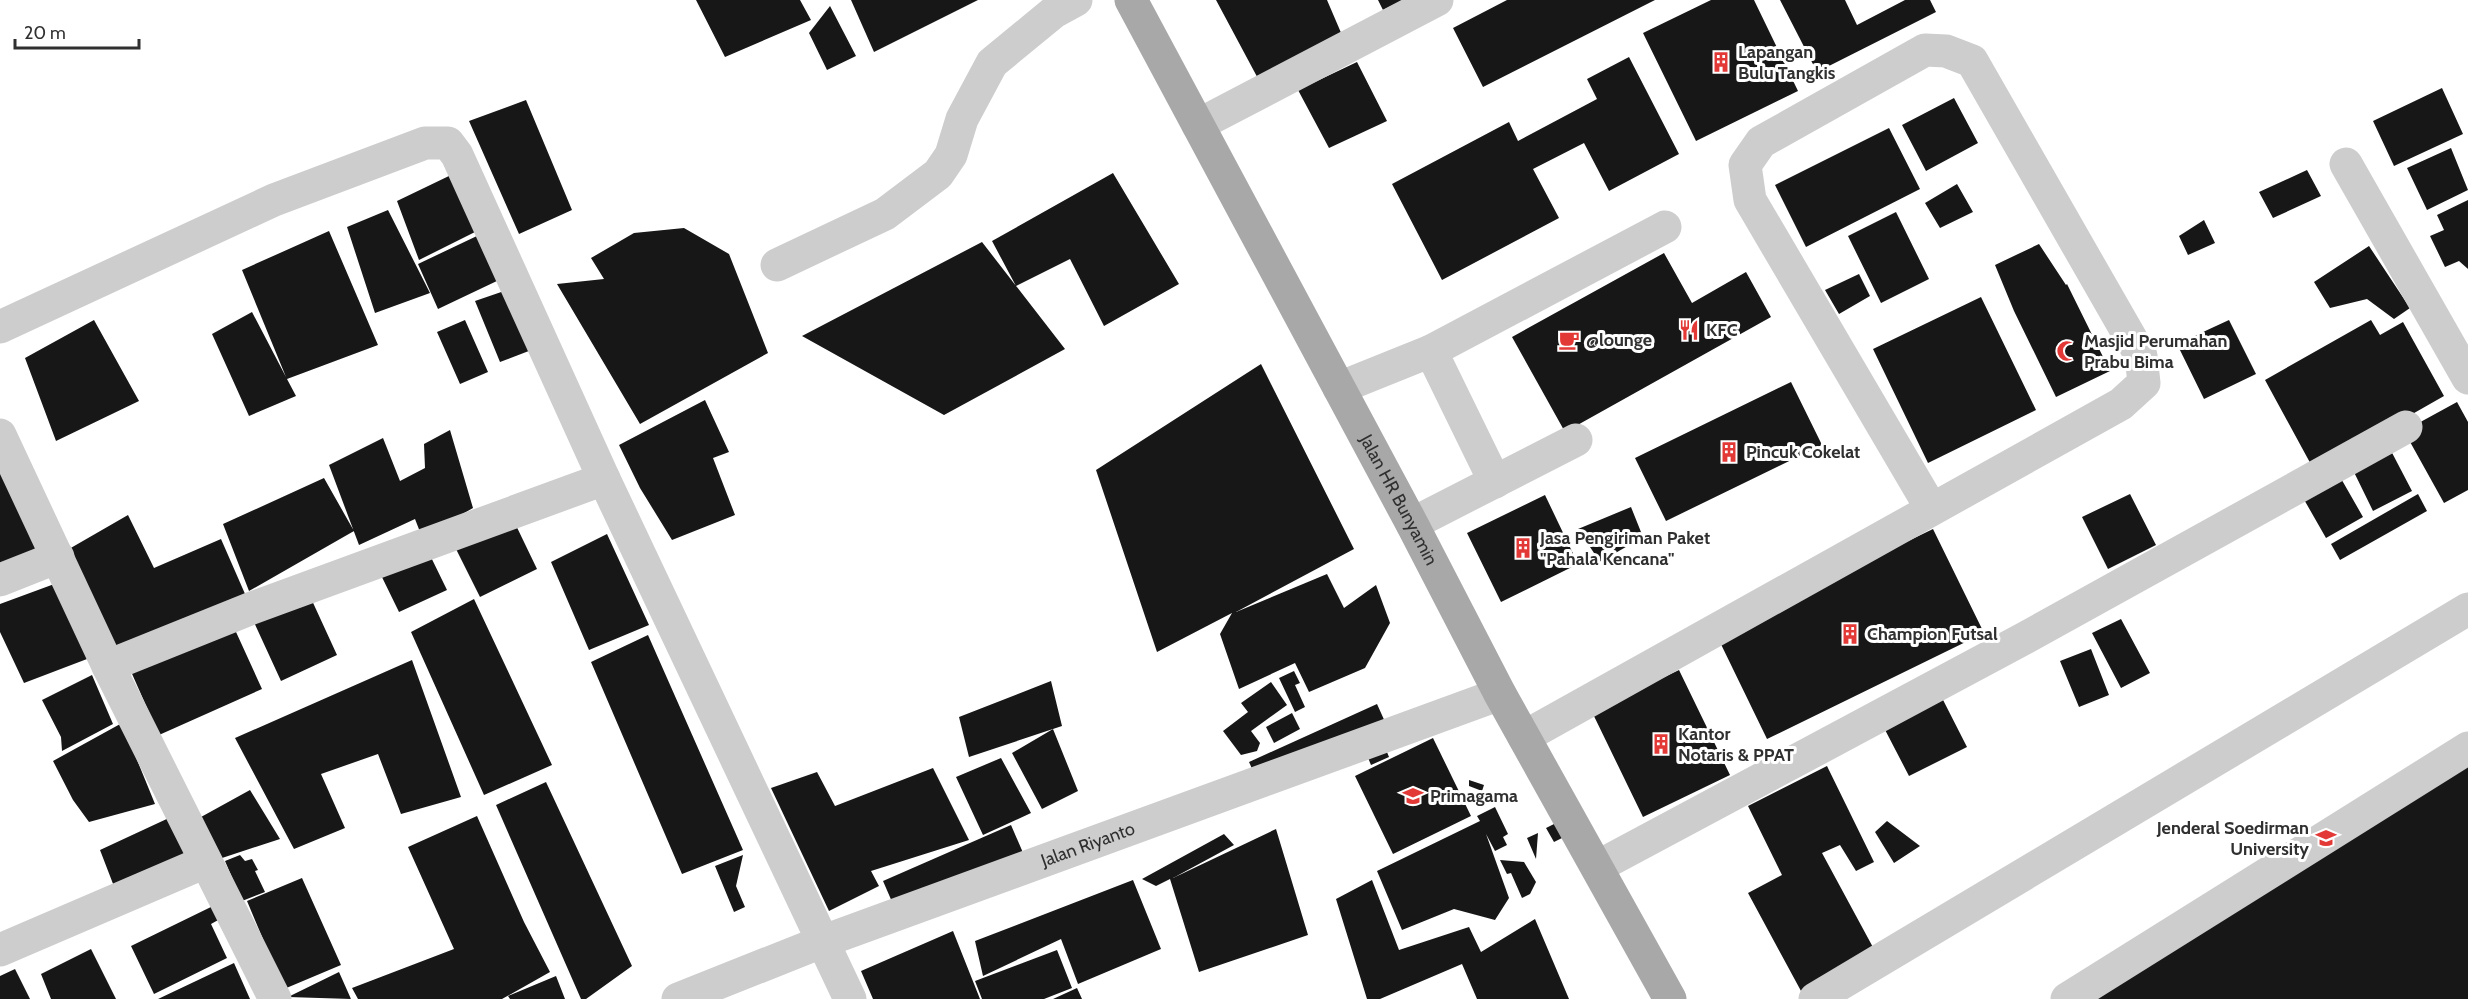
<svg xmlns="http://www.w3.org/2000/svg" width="2468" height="999" viewBox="0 0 2468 999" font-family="Cabin,sans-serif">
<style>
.building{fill:#171717}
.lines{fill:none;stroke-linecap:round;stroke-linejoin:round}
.minor{stroke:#cdcdcd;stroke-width:33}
.major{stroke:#a8a8a8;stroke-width:33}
.labels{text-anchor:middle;stroke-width:6;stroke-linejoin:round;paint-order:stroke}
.poi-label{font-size:18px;font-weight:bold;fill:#303030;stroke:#fff;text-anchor:start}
.street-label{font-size:18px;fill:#303030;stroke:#fff}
</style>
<rect width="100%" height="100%" fill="#fff"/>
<path class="building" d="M696,0H800L811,20L725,57Z
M851,0H978L874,52Z
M1216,0H1327L1345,42L1262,86Z
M1378,0H1404L1383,10Z
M1507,0H1655L1483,87L1453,28Z
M1711,0H1754L1798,91L1696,141L1643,33Z
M1780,0H1845L1857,25L1905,0H1930L1936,12L1817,72Z
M830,6L856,56L827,70L809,33Z
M1629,57L1679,154L1609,191L1584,143L1533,169L1559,218L1442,280L1392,184L1509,122L1518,141L1597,99L1587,79Z
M1357,62L1387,121L1329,148L1298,90Z
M2442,88L2463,134L2394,166L2373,121Z
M1954,98L1978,143L1926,171L1902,125Z
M526,100L572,210L519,234L469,121Z
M1889,128L1920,189L1806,247L1775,185Z
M2451,148L2468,190L2427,210L2407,168Z
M2307,170L2321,196L2273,218L2259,192Z
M1113,173L1179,284L1104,326L1070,259L1016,286L992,241Z
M451,175L479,230L419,260L397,201Z
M1957,184L1973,212L1940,228L1925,203Z
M2468,200V269L2459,261L2445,267L2430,236L2444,230L2437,215Z
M388,210L430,293L375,313L347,227Z
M1896,212L1929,279L1881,303L1848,236Z
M2204,220L2215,243L2188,255L2179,236Z
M684,228L729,254L768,353L640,424L557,284L604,279L591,258L634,233Z
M329,231L378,345L287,379L296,396L249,416L212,334L252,312L286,377L242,270Z
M479,235L499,280L438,309L418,264Z
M982,242L1065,349L944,415L802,336Z
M2039,244L2066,285L2067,284L2110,371L2056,397L2014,311L1995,265Z
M2369,246L2410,308L2394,319L2367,299L2330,308L2314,282Z
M1664,253L1692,303L1746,272L1771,317L1565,432L1512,337Z
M1859,274L1870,296L1839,314L1825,290Z
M510,289L534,349L500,362L475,301Z
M1981,297L2036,410L1928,463L1873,349Z
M94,320L139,401L56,441L25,358Z
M465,320L488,372L460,384L437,332Z
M2229,320L2256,374L2204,399L2177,344Z
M2371,320L2380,335L2403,322L2444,396L2314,470L2265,380Z
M1261,364L1354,549L1236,612L1327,574L1344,608L1376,585L1390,623L1365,668L1309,692L1295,663L1239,689L1220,634L1232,613L1157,652L1096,470Z
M1791,382L1822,445L1666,521L1635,458Z
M705,400L729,452L713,458L735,515L672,540L640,488L619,445Z
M2457,402L2468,422V490L2444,503L2404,431Z
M450,430L473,508L422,537L415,519L359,545L329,465L383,438L400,481L425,468L424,444Z
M2389,447L2412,491L2373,511L2351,466Z
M0,468L40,551L0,566Z
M2339,475L2363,517L2326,538L2302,496Z
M324,478L354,531L249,591L223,524Z
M2130,494L2156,545L2108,569L2082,517Z
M2418,494L2427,511L2340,560L2331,544Z
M1545,495L1578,564L1501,602L1467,533Z
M1631,507L1643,537L1600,562L1578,529Z
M128,515L154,568L221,539L249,603L114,652L69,549Z
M511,515L537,569L480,597L453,543Z
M1933,529L1984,633L1767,739L1716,634Z
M607,534L649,625L589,650L551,562Z
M427,549L447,590L399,612L379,571Z
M57,583L87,659L24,683L0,632V604Z
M309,594L337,655L281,681L253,620Z
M474,599L552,765L484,795L411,632Z
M2121,619L2150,673L2121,688L2092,633Z
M231,621L262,689L159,735L129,667Z
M648,635L743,850L682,874L591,662Z
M2091,649L2109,695L2079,707L2060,661Z
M412,660L461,797L401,814L378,754L321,774L345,828L294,849L235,738Z
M1679,670L1730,775L1643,817L1592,712Z
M1294,671L1300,683L1295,685L1305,707L1295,712L1279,678Z
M92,675L113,724L62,751L61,737L42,700Z
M1051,681L1062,726L969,757L959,717Z
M1271,682L1287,705L1251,731L1260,743L1257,751L1241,755L1223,731L1248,712L1241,703Z
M1940,694L1967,747L1909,776L1882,724Z
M1377,704L1386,724L1258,782L1249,762Z
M1292,713L1300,729L1274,743L1266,727Z
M122,723L155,804L89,822L73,800L53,761Z
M1053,729L1078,791L1042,809L1012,753Z
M1433,738L1471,816L1393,854L1355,776Z
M1382,740L1389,757L1371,765L1364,748Z
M1001,758L1031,813L983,835L956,777Z
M2468,764V999H2089Z
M1827,766L1874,862L1856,871L1840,845L1822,853L1875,951L1801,991L1748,893L1782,875L1748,806Z
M933,768L969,840L871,871L879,886L829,911L771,788L817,772L835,806Z
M1469,780L1484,785L1482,791L1469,786Z
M546,782L632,966L586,999H581L496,805Z
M250,790L280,839L222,858L201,817Z
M1491,794L1492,803L1478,804L1474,795Z
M1495,807L1508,834L1503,837L1507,845L1495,851L1486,834L1509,898L1495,920L1454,909L1402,930L1377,871L1480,821L1477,816Z
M477,816L524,922L550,972L502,999H358L352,988L454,949L408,847Z
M171,817L187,860L115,889L100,850Z
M1887,821L1920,846L1894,863L1875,832Z
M1556,823L1564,837L1554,842L1546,828Z
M1011,825L1024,855L896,911L883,881Z
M1276,829L1308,935L1199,972L1170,879L1156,886L1142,879L1224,834L1234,845L1173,878Z
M1538,833L1536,859L1527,838Z
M240,855L245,861L252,859L258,870L255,871L265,892L242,901L225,861Z
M743,855L736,886L745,907L734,912L715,866Z
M1500,860L1524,862L1536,882L1530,894L1522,898L1511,873L1507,874Z
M302,878L341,965L284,989L247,901Z
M1133,880L1161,949L1078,984L1061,939L983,976L975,941Z
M1372,880L1399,950L1469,927L1481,952L1535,919L1569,999H1477L1462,964L1380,999H1367L1336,899Z
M213,906L220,919L211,924L227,958L154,994L131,946Z
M953,931L980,999H873L861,971Z
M91,949L116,999H51L41,974Z
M1057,950L1072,988L1044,999H982L975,981Z
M234,963L250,999H158Z
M15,969L30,999H0V976Z
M339,972L351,999L288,997Z
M556,976L565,999H510L508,996Z
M1077,988L1082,999H1053Z"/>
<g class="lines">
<g class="minor">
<path d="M1198,125L1437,0"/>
<path d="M2346,164L2468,378"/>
<path d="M777,265L885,214L938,174L951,155L962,119L992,63L1054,12L1076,0"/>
<path d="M0,327L274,200L425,143H448L457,155L604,479L850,999"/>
<path d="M1339,388L1431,351"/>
<path d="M0,435L108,666L275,999"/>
<path d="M1495,482L1431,351L1665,227"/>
<path d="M1412,524L1576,440"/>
<path d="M0,580L58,557"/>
<path d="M108,666L252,608L604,479"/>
<path d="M1524,737L2121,404L2144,383L2141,356L1972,61L1946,51L1925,50L1761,142L1745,165L1750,200L1931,508"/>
<path d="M1597,867L2025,638L2406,427"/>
<path d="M0,950L205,862"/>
<path id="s1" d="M678,999L824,941L1500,694"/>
<path d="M1815,999L2468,609"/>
<path d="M2067,999L2468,748"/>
</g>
<path class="major" id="s2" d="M1131,0L1412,524L1500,694L1670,999"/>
</g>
<defs>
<g id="building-bare" transform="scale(1.62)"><path d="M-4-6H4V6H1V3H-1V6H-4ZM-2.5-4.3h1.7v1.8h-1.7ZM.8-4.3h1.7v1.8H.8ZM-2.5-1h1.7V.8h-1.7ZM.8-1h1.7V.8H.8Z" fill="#e23937" stroke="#fff" stroke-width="2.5" paint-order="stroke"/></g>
<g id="restaurant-bare" transform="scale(1.62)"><path d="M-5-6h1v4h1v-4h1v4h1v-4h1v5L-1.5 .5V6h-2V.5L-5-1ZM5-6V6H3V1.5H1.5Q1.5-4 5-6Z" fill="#e23937" stroke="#fff" stroke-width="2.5" paint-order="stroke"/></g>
<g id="cafe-bare" transform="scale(1.62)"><path d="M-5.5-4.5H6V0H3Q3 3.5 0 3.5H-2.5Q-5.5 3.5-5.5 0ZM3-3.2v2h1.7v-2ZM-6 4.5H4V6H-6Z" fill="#e23937" stroke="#fff" stroke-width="2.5" paint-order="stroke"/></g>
<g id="mosque-bare" transform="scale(1.62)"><path d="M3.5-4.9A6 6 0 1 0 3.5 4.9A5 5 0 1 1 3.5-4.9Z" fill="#e23937" stroke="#fff" stroke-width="2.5" paint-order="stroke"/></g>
<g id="school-bare" transform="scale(1.62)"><path d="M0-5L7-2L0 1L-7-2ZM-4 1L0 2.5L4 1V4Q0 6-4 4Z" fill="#e23937" stroke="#fff" stroke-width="2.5" paint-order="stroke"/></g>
<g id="university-bare" transform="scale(1.62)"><path d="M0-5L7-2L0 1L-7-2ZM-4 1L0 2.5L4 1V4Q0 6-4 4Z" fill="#e23937" stroke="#fff" stroke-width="2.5" paint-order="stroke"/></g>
</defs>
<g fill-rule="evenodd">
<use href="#building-bare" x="1721" y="62"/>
<use href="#restaurant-bare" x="1689" y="330"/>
<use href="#cafe-bare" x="1569" y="340"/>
<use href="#mosque-bare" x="2067" y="351"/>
<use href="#building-bare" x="1729" y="452"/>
<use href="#building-bare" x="1523" y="548"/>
<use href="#building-bare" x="1850" y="634"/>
<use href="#building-bare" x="1661" y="744"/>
<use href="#school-bare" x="1413" y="796"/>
<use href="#university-bare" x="2326" y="838"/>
</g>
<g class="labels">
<g class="poi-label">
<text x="1738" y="58">Lapangan<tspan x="1738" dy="21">Bulu Tangkis</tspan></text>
<text x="1706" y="336">KFC</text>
<text x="1586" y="346">@lounge</text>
<text x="2084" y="347">Masjid Perumahan<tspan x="2084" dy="21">Prabu Bima</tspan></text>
<text x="1746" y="458">Pincuk Cokelat</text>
<text x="1540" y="544">Jasa Pengiriman Paket<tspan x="1540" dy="21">"Pahala Kencana"</tspan></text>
<text x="1867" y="640">Champion Futsal</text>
<text x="1678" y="740">Kantor<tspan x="1678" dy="21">Notaris &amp; PPAT</tspan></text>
<text x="1430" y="802">Primagama</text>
<text x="2309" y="834" text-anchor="end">Jenderal Soedirman<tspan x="2309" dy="21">University</tspan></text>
</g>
<g class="street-label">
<text dy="6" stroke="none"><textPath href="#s2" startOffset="567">Jalan HR Bunyamin</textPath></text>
<text dy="6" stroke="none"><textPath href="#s1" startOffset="438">Jalan Riyanto</textPath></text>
</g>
</g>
<path d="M15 39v9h124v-9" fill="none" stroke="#303030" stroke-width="3"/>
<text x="24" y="39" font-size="18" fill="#303030" stroke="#ffffff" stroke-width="4.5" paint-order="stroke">20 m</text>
</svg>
